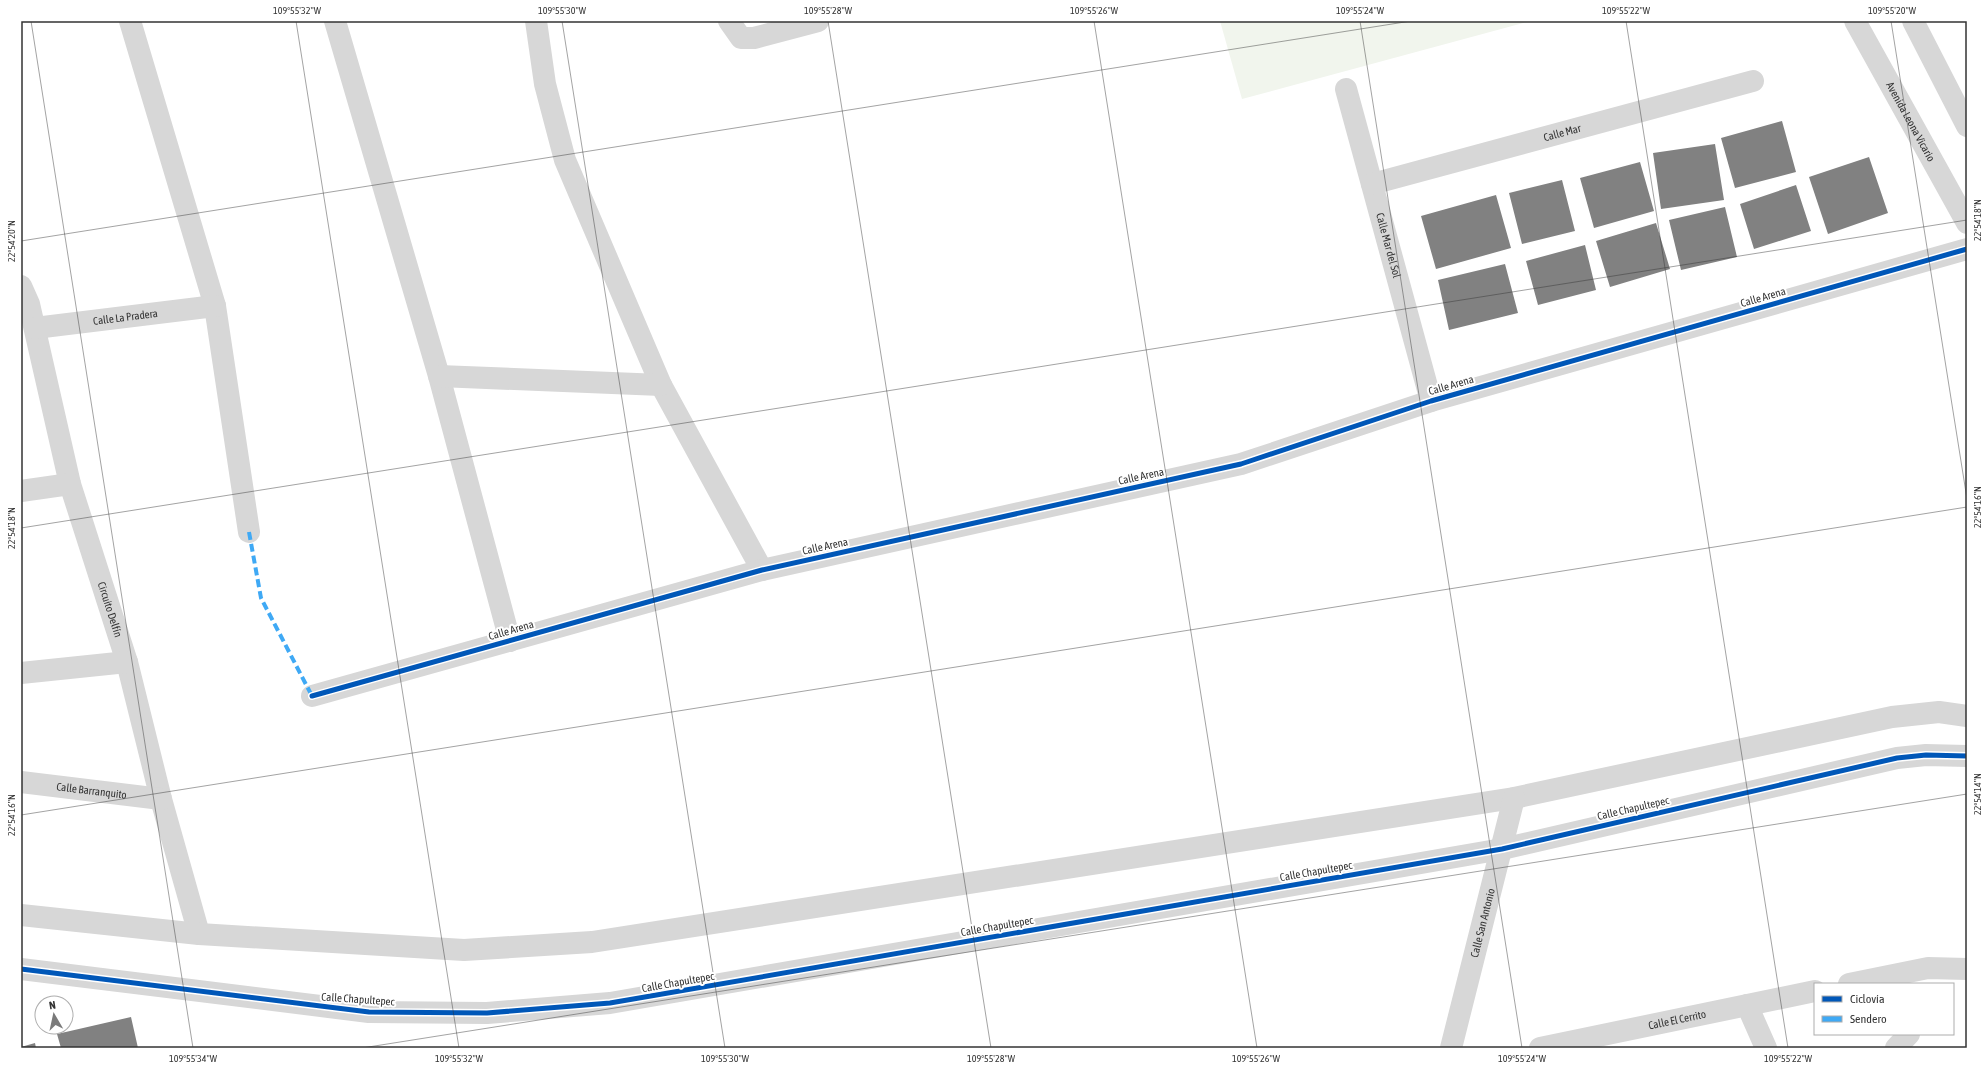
<svg xmlns="http://www.w3.org/2000/svg" width="1988" height="1069" viewBox="0 0 1988 1069" font-family="'Asap Condensed',sans-serif">
<style>
.green{fill:#f1f5ed}
.building{fill:#818181}
.lines{fill:none;stroke-linecap:round;stroke-linejoin:round}
.minor{stroke:#d7d7d7;stroke-width:22}
.quiet{stroke:#3fa9f5;stroke-width:4;stroke-dasharray:8 4;stroke-linecap:butt}
.cycleway-casing{stroke:#fff;stroke-width:8}
.cycleway{stroke:#0057b8;stroke-width:5}
.ticks{fill:none;stroke:#333;stroke-width:1;stroke-opacity:0.45}
.labels{text-anchor:middle;stroke-width:4;stroke-linejoin:round;paint-order:stroke}
.street-label{font-size:11px;fill:#333;stroke:#fff}
.neatline{fill:none;stroke:#333;stroke-width:1.5}
.ticks-label{font-size:10px;text-anchor:middle;fill:#333}
</style>
<rect width="100%" height="100%" fill="#fff"/>
<path class="green" d="M1220,21H1531L1242,99Z"/>
<path class="building" d="M1782,121L1796,172L1735,188L1721,138Z
M1715,144L1724,200L1661,209L1653,153Z
M1869,157L1888,213L1828,234L1809,177Z
M1640,162L1654,211L1594,228L1580,178Z
M1562,180L1575,231L1522,244L1509,193Z
M1796,185L1811,231L1754,249L1740,204Z
M1496,195L1511,248L1436,269L1421,216Z
M1725,207L1737,257L1681,270L1669,220Z
M1656,223L1670,269L1610,287L1596,241Z
M1585,245L1596,290L1538,305L1526,261Z
M1505,264L1518,313L1449,330L1438,280Z
M131,1017L138,1048H61L57,1034Z
M35,1043L36,1048H21V1047Z"/>
<g class="lines">
<g class="minor">
<path d="M130,21L215,306L249,532"/>
<path d="M335,21L439,376L510,641"/>
<path d="M536,21L545,84L565,160L661,385L762,570"/>
<path d="M729,21L741,38H754L818,21"/>
<path id="s1" d="M1855,21L1967,223"/>
<path d="M1913,21L1967,126"/>
<path id="s2" d="M1346,89L1431,401"/>
<path id="s3" d="M1372,184L1753,81"/>
<path id="s4" d="M21,286L29,304L70,484L127,662L161,799L199,934"/>
<path id="s5" d="M35,328L215,306"/>
<path d="M439,376L661,385"/>
<path d="M21,491L70,484"/>
<path d="M21,673L127,662"/>
<path d="M312,696L762,570L1241,464L1431,401L1967,249"/>
<path id="s6" d="M21,782L161,799"/>
<path d="M21,915L199,934L464,950L592,942L1514,798L1892,717L1939,712L1967,716"/>
<path d="M21,969L369,1012L487,1013L610,1003L1502,849L1897,758L1926,755L1967,756"/>
<path d="M1849,984L1928,968L1967,969"/>
<path d="M1747,1005L1766,1048"/>
<path id="s7" d="M1451,1048L1514,798"/>
<path id="s8" d="M1540,1048L1815,991"/>
<path d="M1896,1048L1909,1034"/>
</g>
<path class="quiet" d="M249,532L261,598L312,696"/>
<g class="cycleway-casing">
<path id="cycleway" d="M312,696L762,570L1241,464L1431,401L1967,249
M21,969L369,1012L487,1013L610,1003L1502,849L1897,758L1926,755L1967,756"/>
</g>
<use href="#cycleway" class="cycleway"/>
</g>
<path class="ticks" d="M31,21L193,1048M296,21L459,1048M562,21L725,1048M828,21L991,1048M1094,21L1257,1048M1360,21L1522,1048M1626,21L1788,1048M1891,21L1967,499M21,241L1411,21M21,528L1967,220M21,815L1967,507M362,1048L1967,794"/>
<g class="labels">
<g class="street-label">
<text dy="4" stroke="none"><textPath href="#s1" startOffset="115">Avenida Leona Vicario</textPath></text>
<text dy="4" stroke="none"><textPath href="#s3" startOffset="197">Calle Mar</textPath></text>
<text dy="4" stroke="none"><textPath href="#s2" startOffset="162">Calle Mar del Sol</textPath></text>
<text transform="translate(1763 297) rotate(-16)" y="4">Calle Arena</text>
<text dy="4" stroke="none"><textPath href="#s5" startOffset="91">Calle La Pradera</textPath></text>
<text transform="translate(1451 385) rotate(-16)" y="4">Calle Arena</text>
<text transform="translate(1141 476) rotate(-12)" y="4">Calle Arena</text>
<text transform="translate(825 546) rotate(-12)" y="4">Calle Arena</text>
<text dy="4" stroke="none"><textPath href="#s4" startOffset="336">Circuito Delfín</textPath></text>
<text transform="translate(511 630) rotate(-16)" y="4">Calle Arena</text>
<text dy="4" stroke="none"><textPath href="#s6" startOffset="71">Calle Barranquito</textPath></text>
<text transform="translate(1633 808) rotate(-13)" y="4">Calle Chapultepec</text>
<text transform="translate(1316 871) rotate(-10)" y="4">Calle Chapultepec</text>
<text dy="4" stroke="none"><textPath href="#s7" startOffset="129">Calle San Antonio</textPath></text>
<text transform="translate(997 926) rotate(-10)" y="4">Calle Chapultepec</text>
<text transform="translate(678 982) rotate(-10)" y="4">Calle Chapultepec</text>
<text transform="translate(358 999) rotate(4)" y="4">Calle Chapultepec</text>
<text dy="4" stroke="none"><textPath href="#s8" startOffset="140">Calle El Cerrito</textPath></text>
</g>
</g>
<rect width="1988" height="1069" fill="none" stroke="#ffffff" stroke-width="44"/>
<rect x="1814" y="983" width="140" height="52" fill="#ffffff" stroke="#adadad"/>
<rect x="1822" y="996" width="20" height="6" fill="#0057b8" stroke="#adadad"/>
<text x="1850" y="1003" font-size="12" fill="#333333">Ciclovía</text>
<rect x="1822" y="1016" width="20" height="6" fill="#3fa9f5" stroke="#adadad"/>
<text x="1850" y="1023" font-size="12" fill="#333333">Sendero</text>
<g transform="translate(54 1015) rotate(351)"><circle r="19" fill="#ffffff" stroke="#adadad"/>
<path d="M0-3L7 15L0 10L-7 15Z" fill="#7a7a7a"/>
<text y="-6" font-size="11" font-weight="bold" text-anchor="middle" fill="#333333">N</text>
</g>
<rect x="22" y="22" width="1944" height="1025" class="neatline"/>
<g class="ticks-label">
<text x="297" y="14">109°55'32"W</text>
<text x="562" y="14">109°55'30"W</text>
<text x="828" y="14">109°55'28"W</text>
<text x="1094" y="14">109°55'26"W</text>
<text x="1360" y="14">109°55'24"W</text>
<text x="1626" y="14">109°55'22"W</text>
<text x="1892" y="14">109°55'20"W</text>
<text transform="translate(1977 220) rotate(-90)" y="4">22°54'18"N</text>
<text transform="translate(11 241) rotate(-90)" y="4">22°54'20"N</text>
<text transform="translate(1977 507) rotate(-90)" y="4">22°54'16"N</text>
<text transform="translate(11 528) rotate(-90)" y="4">22°54'18"N</text>
<text transform="translate(1977 794) rotate(-90)" y="4">22°54'14"N</text>
<text transform="translate(11 815) rotate(-90)" y="4">22°54'16"N</text>
<text x="193" y="1062">109°55'34"W</text>
<text x="459" y="1062">109°55'32"W</text>
<text x="725" y="1062">109°55'30"W</text>
<text x="991" y="1062">109°55'28"W</text>
<text x="1256" y="1062">109°55'26"W</text>
<text x="1522" y="1062">109°55'24"W</text>
<text x="1788" y="1062">109°55'22"W</text>
</g>
</svg>
